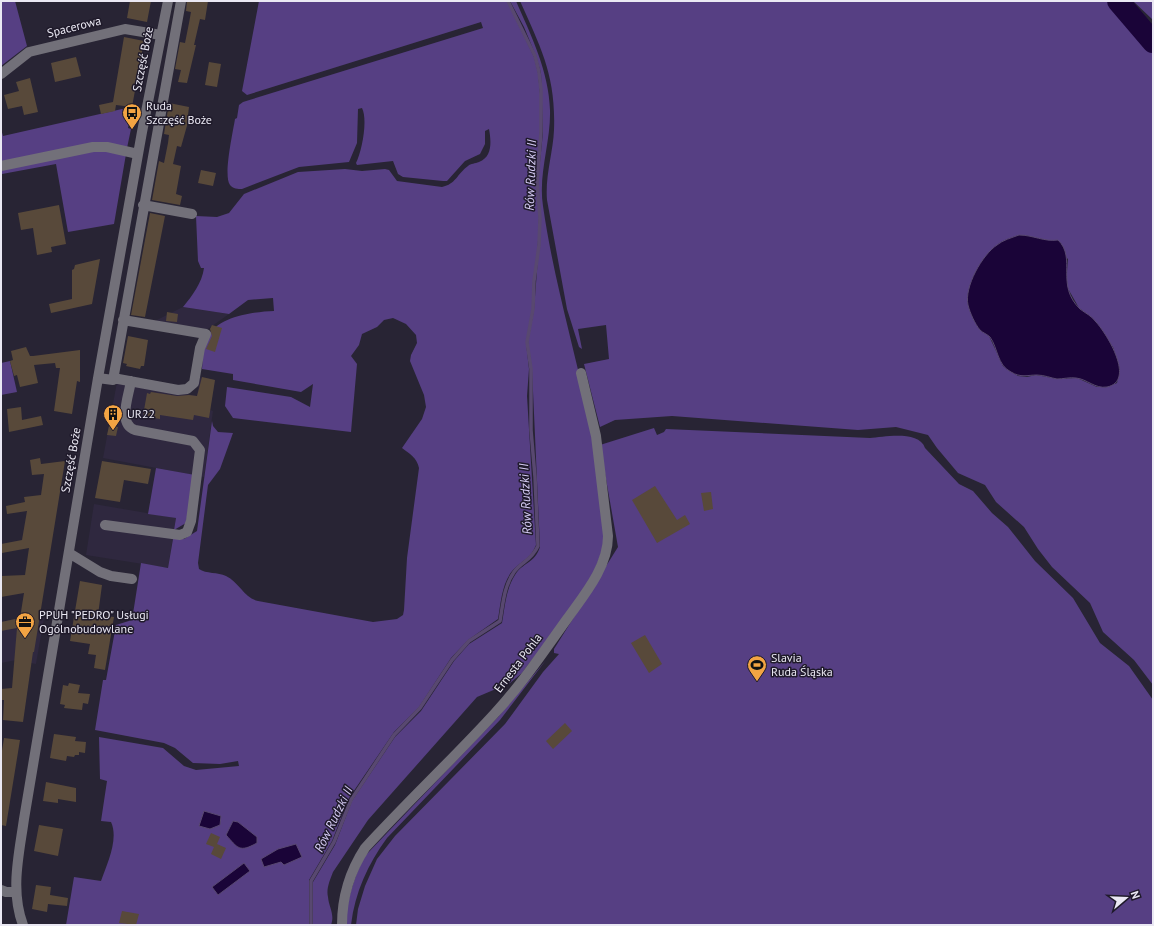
<svg xmlns="http://www.w3.org/2000/svg" width="1154" height="926" viewBox="0 0 1154 926" font-family="'PT Sans',sans-serif">
<style>
.built{fill:#2f283f}
.green{fill:#563f83;fill-rule:evenodd}
.water{fill:#1a0438;stroke:#584870}
.lines{fill:none;stroke-linecap:round;stroke-linejoin:round}
.stream{stroke:#584870;stroke-width:3.5}
.river{stroke:#1a0438;stroke-width:22}
.building{fill:#58493a}
.minor{stroke:#727079;stroke-width:10}
.labels{text-anchor:middle;stroke-width:3;stroke-linejoin:round;paint-order:stroke}
.street-label{font-size:12px;fill:#eae8f3;stroke:#1f1a2a}
.poi-label{font-size:12px;fill:#eae8f3;stroke:#1f1a2a;text-anchor:start}
.water-label{font-size:13px;font-style:italic;fill:#d7cdf6;stroke:#1f1a2a}
</style>
<rect width="100%" height="100%" fill="#282434"/>
<path class="built" d="M183,307L229,314L205,331L151,323Z
M200,377L215,380L210,410L213,411L204,477L103,458L117,382L197,396Z
M94,504L176,518L168,568L86,555Z
M29,616L44,618L36,664L16,660L1,663V622Z"/>
<path class="green" d="M1,1H15L27,46L1,66Z
M259,1H507L534,57L538,73L540,94V132L536,182L539,218L537,263L533,282L532,310L526,343L529,369L527,396L536,545C531,558 524,559 515,568C502,580 501,602 498,619L468,640L451,658L419,707L394,732L349,798L332,841L309,880V925H66L74,877L101,881C107,864 119,839 111,822L101,821L107,781L100,779L99,737L163,748L184,766L196,770L239,766L238,761L220,764L193,763L175,748L164,743L95,730L103,680H106L116,625L132,620L141,563L168,568L173,539H184L197,531L212,421L213,426L218,432L233,433L220,469L208,485L198,563L199,569C206,574 218,572 226,576C239,582 244,598 258,601L373,622L397,619L403,615L404,610L407,558L419,468C417,458 410,454 402,448L422,419L426,407L424,395L410,361L411,355L417,343L416,335L406,324L393,318L384,320L377,327L362,334L359,345L351,356L357,364L351,432L233,418L225,406L227,387L291,397L310,407L313,384L301,392L233,380V374L202,369C203,361 202,345 206,338C219,316 252,312 274,311L273,298L248,300L229,314L183,307C192,296 202,283 204,268H201L198,261L196,216L217,217L229,213L244,194L298,172L345,169L362,171L385,169L389,170L397,181L442,187C456,184 457,174 468,166C471,163 475,164 479,162C493,157 491,140 489,129L485,131V144L480,154L465,161L447,181H443L403,177L398,174L393,161L357,165L356,163C362,151 368,120 362,108L358,109L357,143L349,162L299,167L242,189C238,189 233,189 230,185C223,176 233,132 235,119L237,118L239,105L243,102L483,28L481,22L247,95L242,91Z
M510,1H516C531,35 549,72 550,110C551,142 538,174 543,206C553,276 573,344 588,413C596,453 599,495 605,536C599,583 551,634 522,673L510,683L477,697L368,820L333,872C330,880 326,889 328,897C329,908 335,914 331,925H313V882L335,845L352,801L395,737L421,711L454,661L469,644L502,623C505,606 506,589 515,575C522,563 535,563 540,547L532,369L528,342L534,310L541,218L538,182L543,132L541,73L536,56L524,27Z
M520,1H1116L1153,43V685L1134,660L1103,632L1090,603L1052,567L1038,549L1024,527L996,502L985,485L958,473L937,448L928,435L896,427L858,430L672,416L615,420L600,427L584,364L609,359L606,325L578,329L582,349L579,347L567,309L547,200C545,176 553,153 554,130C556,76 541,48 520,1ZM1039,238L1049,241L1068,259L1066,285L1079,308L1087,314L1113,347L1120,369L1117,383L1107,387H1097L1077,378L1058,379L1036,375L1027,377L1018,376L1003,366L989,336L980,330L968,304V294L977,270L985,258Z
M1133,1H1153V20Z
M122,109L135,111L132,118H130L128,128L131,129L127,148L1,162V129L3,136Z
M94,150L126,154L114,224L68,232L56,164L2,174L1,169Z
M10,361L17,392L1,395V363Z
M654,428L657,435L664,432L666,429L870,438C884,437 919,430 925,448L959,484L973,491L992,513L1008,527L1035,561L1073,598L1100,643L1129,666L1153,700V925H356L358,909L365,886L377,859L395,836L505,724L543,672L559,654L554,653V649L618,547L600,445Z
M156,468L195,475L186,523L174,530L176,518L148,514Z
M546,660L500,720L387,838C368,864 355,892 351,925H346C346,901 354,878 364,857L498,717Z"/>
<path class="water" d="M1019,235C1033,235 1044,242 1058,240C1077,258 1055,285 1080,309C1085,313 1092,316 1096,322C1107,334 1136,381 1107,387C1095,389 1087,379 1076,378C1070,377 1063,379 1057,379C1051,378 1044,375 1037,375C1027,375 1021,378 1011,372C997,365 998,348 990,337C987,334 983,333 980,330C975,324 970,313 968,305C964,287 982,255 997,245C1003,240 1011,238 1019,235Z
M204,811L221,816L220,825L210,829L199,826Z
M233,821L238,822L257,837V843C239,853 238,848 226,835Z
M296,844L302,857L284,865L281,862L264,867L261,859L278,849Z
M244,863L250,871L218,895L212,887Z"/>
<g class="lines">
<path class="stream" d="M311,925V881L334,842L351,800L394,735L420,708L452,660L469,641L500,621C503,604 504,586 514,572C522,561 531,561 538,546L535,477L531,430V369L527,342L533,309L534,281L539,245L540,218L537,182L541,132V90L539,72L535,56L508,1"/>
<path class="river" d="M1118,1L1153,42"/>
</g>
<path class="building" d="M130,1H151L147,22L127,18Z
M187,1H208L205,20L200,19L194,45H196L187,83L178,82L181,70L175,69L180,42L185,43L189,23L191,12L186,11Z
M124,37L144,41L132,107L116,105L115,111L101,114L99,105L113,102Z
M76,57L81,76L55,82L51,63Z
M209,62L221,64L217,87L205,85Z
M30,78L38,112L24,115L22,106L8,109L4,95L19,91L16,82Z
M169,103L189,107L188,115H190L181,147L177,146L173,164L181,166L176,194L182,196L180,205L152,200L159,161L164,163L168,143L169,135L164,134Z
M201,170L216,173L213,186L198,183Z
M59,205L66,244L51,247L52,252L37,255L33,228L21,230L18,213Z
M150,213L165,216L145,317L131,315Z
M100,259L92,304L51,313L49,304L72,299V270L74,269L75,265Z
M167,312L178,314L177,322L166,321Z
M212,325L222,328L215,352L206,349L212,336L210,329Z
M128,336L148,340L144,366H141L140,369L126,366L127,364L123,363Z
M26,347L30,356H33L80,350V382L77,381L72,414L54,411L60,368H56L55,363L34,365L38,383L20,387L17,375L14,376L10,361L13,360L11,351Z
M202,377L215,380L209,418L194,415L193,420L160,415V419L143,416L147,393L150,394L151,392L177,396L189,395L197,396Z
M21,407L22,420L41,416L43,425L9,432L7,409Z
M109,426L118,427L116,436L107,435Z
M40,458L41,464L65,461L34,652H33L23,722L3,720L4,700H1V689L12,688L17,628L1,631V622L20,618L24,593L1,597V576L25,575L29,548L2,553L1,544L22,540L27,511L7,514L6,506L25,502L24,497L41,495L44,474L32,475L30,460Z
M102,461L151,469L148,484L124,480L120,502L95,498Z
M655,486L677,520L685,515L690,524L657,543L632,500Z
M711,492L713,509L704,511L701,493Z
M80,581L102,585L98,615L114,617L105,670L94,668L96,655L88,654L90,644L70,641Z
M645,635L662,664L649,673L631,643Z
M69,683L80,685L78,693L90,694L88,704L83,703L82,710L64,708L65,705L60,704L63,685L68,686Z
M565,723L572,731L553,749L546,741Z
M54,734L76,737L75,741L86,742L85,753L79,752V755H75L74,757L67,756L66,761L50,758Z
M4,738L20,740L6,826L1,825V757Z
M46,782L76,788V802L58,799V803L43,801Z
M39,825L63,829L58,856L34,851Z
M211,833L220,837L217,844L226,848L221,859L211,854L214,847L206,844Z
M36,885L51,887L50,895L68,898L67,906L48,904L47,912L32,909Z
M122,911L139,914L136,925L119,923Z"/>
<g class="lines">
<path class="minor" d="M1,74L29,52L125,29L161,35
M1,166L93,147H107L138,154
M143,205L192,214
M98,378L113,380L181,1
M113,378L178,390L187,389L194,383L200,348L206,334L123,320
M105,525L180,535L187,532L191,521L200,450L193,441L135,430C117,424 129,395 131,381
M69,553L100,572L111,576L132,579
M1,890L6,892H15
M23,925C10,890 19,855 24,819L98,378L142,132L168,1
M342,925C342,897 350,871 365,848C407,802 453,759 495,713C522,684 544,651 567,619C584,595 608,567 608,536L596,436L581,373"/>
</g>
<defs>
<g id="bus-pin" transform="scale(1)"><path d="M0 17L-7.5 6A9.5 9.5 0 1 1 7.5 6Z" fill="#f3a443" stroke="#1f1a2a"/><path d="M-5-6H5V4H4V6H2V4H-2V6H-4V4H-5ZM-3.5-4V0h7V-4ZM-3.5 1.2v1.5H-2V1.2ZM2 1.2v1.5H3.5V1.2Z" fill="#111"/></g>
<g id="building-pin" transform="scale(1)"><path d="M0 17L-7.5 6A9.5 9.5 0 1 1 7.5 6Z" fill="#f3a443" stroke="#1f1a2a"/><path d="M-4-6H4V6H1V3H-1V6H-4ZM-2.5-4.3h1.7v1.8h-1.7ZM.8-4.3h1.7v1.8H.8ZM-2.5-1h1.7V.8h-1.7ZM.8-1h1.7V.8H.8Z" fill="#111"/></g>
<g id="office-pin" transform="scale(1)"><path d="M0 17L-7.5 6A9.5 9.5 0 1 1 7.5 6Z" fill="#f3a443" stroke="#1f1a2a"/><path d="M-6-3h4V-5.5h4V-3h4V5H-6ZM-1-4.5V-3h2v-1.5ZM-6 0V1H6V0Z" fill="#111"/></g>
<g id="stadium-pin" transform="scale(1)"><path d="M0 17L-7.5 6A9.5 9.5 0 1 1 7.5 6Z" fill="#f3a443" stroke="#1f1a2a"/><path d="M0-5a6.5 5 0 1 0 0 10a6.5 5 0 1 0 0-10ZM-3.5-1.8h7v3.6h-7Z" fill="#111"/></g>
</defs>
<g fill-rule="evenodd">
<use href="#bus-pin" x="132" y="113"/>
<use href="#building-pin" x="113" y="414"/>
<use href="#office-pin" x="25" y="622"/>
<use href="#stadium-pin" x="757" y="665"/>
</g>
<g class="labels">
<g class="street-label">
<text transform="translate(74 27) rotate(-14)" y="4">Spacerowa</text>
<text transform="translate(143 59) rotate(-79)" y="4">Szczęść Boże</text>
<text transform="translate(71 460) rotate(-80)" y="4">Szczęść Boże</text>
<text transform="translate(518 663) rotate(-53)" y="4">Ernesta Pohla</text>
</g>
<g class="poi-label">
<text x="146" y="110">Ruda<tspan x="146" dy="14">Szczęść Boże</tspan></text>
<text x="127" y="418">UR22</text>
<text x="39" y="619">PPUH "PEDRO" Usługi<tspan x="39" dy="14">Ogólnobudowlane</tspan></text>
<text x="771" y="662">Slavia<tspan x="771" dy="14">Ruda Śląska</tspan></text>
</g>
<g class="water-label">
<text transform="translate(530 175) rotate(-88)" y="5">Rów Rudzki II</text>
<text transform="translate(525 499) rotate(-93)" y="5">Rów Rudzki II</text>
<text transform="translate(333 819) rotate(-64)" y="5">Rów Rudzki II</text>
</g>
</g>
<rect width="1154" height="926" fill="none" stroke="#eae8f3" stroke-width="4"/>
<g transform="translate(1126 898) rotate(71)" stroke="#1f1a2a" stroke-width="3" paint-order="stroke">
<path d="M0-3L7 15L0 10L-7 15Z" fill="#eae8f3"/>
<text y="-6" font-size="11" font-weight="bold" text-anchor="middle" fill="#eae8f3">N</text>
</g>
</svg>
